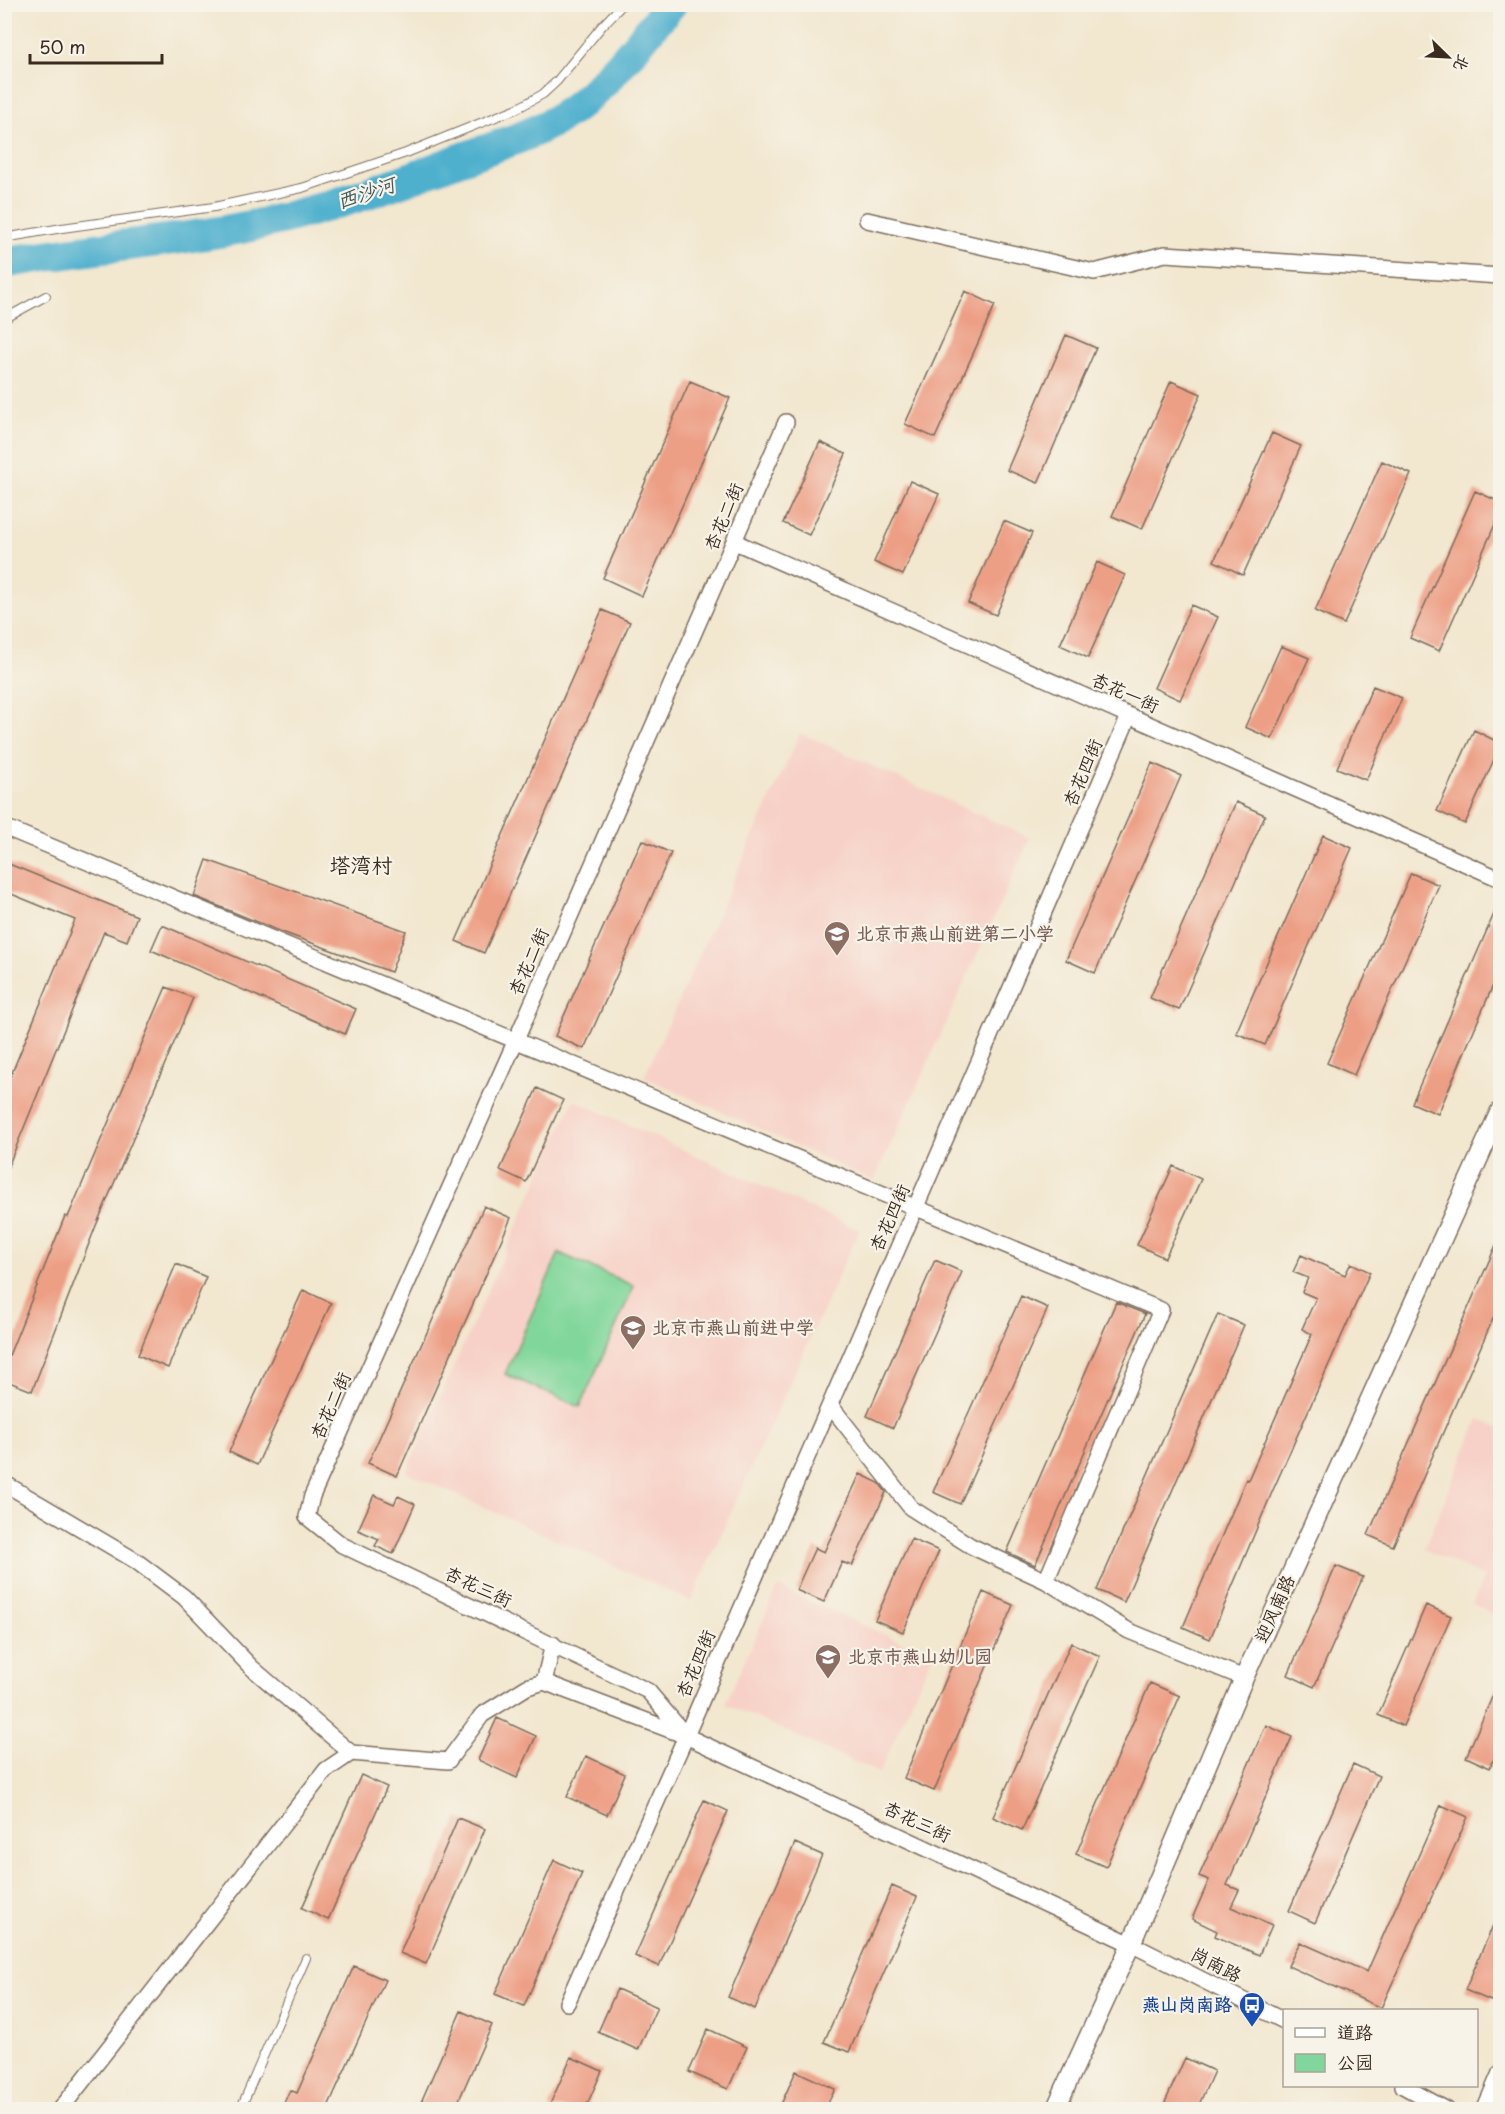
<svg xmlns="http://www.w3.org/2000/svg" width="1505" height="2114" viewBox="0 0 1505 2114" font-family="'Playpen Sans','LXGW WenKai TC',sans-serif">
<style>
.built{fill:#f7d1c7}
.green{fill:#81d79b;stroke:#5e805c;stroke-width:1.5}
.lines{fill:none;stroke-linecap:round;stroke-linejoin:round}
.river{stroke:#4fb0ce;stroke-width:32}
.building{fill:#ed9f85}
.service-casing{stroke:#7b6c5c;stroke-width:10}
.minor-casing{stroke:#7b6c5c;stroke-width:18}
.tertiary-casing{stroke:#7b6c5c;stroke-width:21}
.service{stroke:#fff;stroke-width:8}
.minor{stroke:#fff;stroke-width:15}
.tertiary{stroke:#fff;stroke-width:18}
.labels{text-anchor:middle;stroke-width:4.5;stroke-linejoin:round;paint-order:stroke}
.street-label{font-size:18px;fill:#3b2a1e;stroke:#f7f3e8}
.education-label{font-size:18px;font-weight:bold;fill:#785e54;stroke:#f7f3e8;text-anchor:start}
.transit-label{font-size:18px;font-weight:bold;fill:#164399;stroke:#f7f3e8;text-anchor:end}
.water-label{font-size:20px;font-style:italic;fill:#42595c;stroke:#f7f3e8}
.quarter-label{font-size:21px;fill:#3b2a1e;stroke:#f7f3e8}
</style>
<rect width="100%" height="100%" fill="#f7f3e8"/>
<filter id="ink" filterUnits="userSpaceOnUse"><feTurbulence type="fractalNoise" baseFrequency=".0167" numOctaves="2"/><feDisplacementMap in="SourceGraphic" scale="12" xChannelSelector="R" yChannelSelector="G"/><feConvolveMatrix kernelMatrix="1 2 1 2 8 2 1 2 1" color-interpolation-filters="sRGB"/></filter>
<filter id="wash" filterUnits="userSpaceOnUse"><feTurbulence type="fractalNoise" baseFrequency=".008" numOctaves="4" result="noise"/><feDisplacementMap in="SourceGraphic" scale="24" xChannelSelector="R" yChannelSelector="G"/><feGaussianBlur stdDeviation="1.35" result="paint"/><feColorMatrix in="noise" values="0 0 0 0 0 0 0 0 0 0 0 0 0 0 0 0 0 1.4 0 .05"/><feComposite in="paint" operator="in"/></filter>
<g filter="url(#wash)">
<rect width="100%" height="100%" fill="#f2e7cf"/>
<path class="built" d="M800,733L1030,838L874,1181L644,1077Z
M574,1100L859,1230L691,1601L406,1472Z
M1479,1419L1500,1429V1617L1472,1604L1484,1577L1424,1549Z
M778,1587L932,1656L879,1773L725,1704Z"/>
<path class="green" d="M559,1253L634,1286L580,1407L505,1374Z"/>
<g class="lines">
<path class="river" d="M4,263C78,249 152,244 225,231C305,217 380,190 455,161C495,146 537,135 572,110C610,82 640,40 671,4"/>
</g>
<g id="blocks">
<path class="building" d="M965,291L995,305L935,438L905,424Z
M1066,335L1096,348L1038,483L1007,470Z
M690,381L730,398L642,596L603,578Z
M1171,381L1201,394L1142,529L1112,516Z
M1272,433L1301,446L1243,575L1214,561Z
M820,442L846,454L809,535L783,523Z
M1382,461L1411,474L1344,624L1315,611Z
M910,481L939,494L903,575L874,562Z
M1475,491L1500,502V513L1439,651L1410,638Z
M1004,521L1032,533L996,615L968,603Z
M1097,562L1125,575L1088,658L1060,645Z
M1191,605L1218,617L1180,700L1154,688Z
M602,610L630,622L484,953L456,941Z
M1281,646L1309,658L1272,739L1245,727Z
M1373,686L1402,698L1366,780L1337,768Z
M1474,730L1500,743V746L1465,824L1437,811Z
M1152,763L1181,776L1095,973L1066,960Z
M1236,802L1265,815L1179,1010L1150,998Z
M1323,835L1352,848L1265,1045L1236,1033Z
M642,840L671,853L584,1049L555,1036Z
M207,860L406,931L391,972L282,932L194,896Z
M4,862L137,916L127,941L104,932L5,1174L4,1092L75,920L4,891Z
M1411,873L1439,885L1354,1075L1327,1063Z
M1500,900V969L1438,1114L1412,1103Z
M162,925L356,1009L345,1034L151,950Z
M166,987L193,998L95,1228L32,1391L4,1380V1368L65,1216L68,1217Z
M537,1088L563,1100L526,1182L500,1170Z
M1173,1166L1201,1179L1165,1258L1137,1245Z
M484,1206L511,1218L397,1476L368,1463Z
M1500,1236V1303L1393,1546L1368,1535Z
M1301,1255L1345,1275L1351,1263L1370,1272L1273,1490L1210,1639L1183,1627L1246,1479L1248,1480L1312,1334L1302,1329L1316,1298L1302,1292L1308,1278L1293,1272Z
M935,1260L962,1272L893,1428L867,1416Z
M176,1264L206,1277L168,1368L138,1355Z
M303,1290L331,1303L257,1465L229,1452Z
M1021,1296L1048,1308L960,1504L933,1492Z
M1116,1302L1145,1314L1035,1565L1007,1552Z
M1218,1314L1244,1325L1124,1602L1097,1590Z
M860,1474L879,1483L886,1492L852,1566L842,1562L824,1602L796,1590L815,1548L824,1552Z
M374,1495L394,1504L398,1496L415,1504L393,1554L375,1546L379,1539L358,1530Z
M911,1539L939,1551L903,1632L875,1620Z
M1336,1566L1363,1577L1314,1687L1288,1675Z
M983,1592L1013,1605L934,1791L904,1778Z
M1426,1605L1451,1616L1403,1726L1378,1715Z
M1071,1643L1100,1656L1022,1830L993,1817Z
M1500,1679V1745L1490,1768L1466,1757Z
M1150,1683L1180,1696L1106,1867L1076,1854Z
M497,1718L536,1736L517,1778L478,1760Z
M1266,1725L1292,1737L1227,1885L1239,1890L1231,1907L1272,1925L1259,1955L1215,1936L1217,1931L1192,1919L1209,1880L1199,1876Z
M586,1756L625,1774L607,1815L567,1797Z
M1353,1764L1379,1776L1315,1923L1289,1911Z
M361,1775L387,1787L328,1920L302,1908Z
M704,1800L728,1811L659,1966L635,1956Z
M1441,1805L1468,1817L1381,2008L1288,1966L1300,1942L1367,1972Z
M458,1818L485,1829L426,1964L400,1953Z
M795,1843L822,1855L755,2009L728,1997Z
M554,1860L582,1873L524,2006L495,1994Z
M892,1886L917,1897L849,2052L824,2042Z
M1500,1909V1981L1491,2001L1465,1990Z
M354,1966L385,1980L327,2109H281L290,2090L297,2093Z
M617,1989L657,2007L638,2050L598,2032Z
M461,2011L492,2025L455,2109H418Z
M708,2029L747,2047L728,2089L689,2072Z
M571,2057L602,2071L585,2109H548Z
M1185,2058L1214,2071L1197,2109H1162Z
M796,2071L835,2089L825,2109H779Z"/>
</g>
</g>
<g filter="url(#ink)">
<use href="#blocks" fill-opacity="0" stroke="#7b6c5c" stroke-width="1.5"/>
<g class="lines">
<g class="service-casing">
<path id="service" d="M4,238L62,228L214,207L302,188L406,153L518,108L543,94L557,81L602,26L623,4
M4,319L46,296
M240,2110L306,1958"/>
</g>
<g class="minor-casing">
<path id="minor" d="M867,220L1094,272L1165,254L1500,276
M735,542L1500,879
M4,827L1161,1310L1046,1581
M830,1405L911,1508L971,1546L1046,1581L1129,1631L1244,1678
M4,1483L136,1561L184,1597L251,1667L351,1753
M544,1682L686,1736L1131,1944L1284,2021
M544,1682L553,1644
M686,1736L648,1691L342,1545L307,1517L312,1496L516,1040L786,422
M567,2003L686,1736L1129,716
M1403,2086L1447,2110
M60,2110L326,1770L351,1753L448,1761L482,1715L527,1687L544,1682
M1484,2110L1500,2073"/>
</g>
<g class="tertiary-casing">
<path id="tertiary" d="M1055,2110L1131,1944L1244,1678L1500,1111"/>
</g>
<use href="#service" class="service"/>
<use href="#minor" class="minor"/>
<use href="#tertiary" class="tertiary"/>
</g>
</g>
<defs>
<g id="school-pin" transform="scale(1.35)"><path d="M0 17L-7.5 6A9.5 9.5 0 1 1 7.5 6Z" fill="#8d6e63" stroke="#f7f3e8"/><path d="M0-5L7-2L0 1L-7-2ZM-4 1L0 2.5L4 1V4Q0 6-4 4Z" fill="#fff"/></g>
<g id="bus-pin" transform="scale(1.35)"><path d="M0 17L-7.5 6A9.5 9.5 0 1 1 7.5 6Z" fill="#1a4fb4" stroke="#f7f3e8"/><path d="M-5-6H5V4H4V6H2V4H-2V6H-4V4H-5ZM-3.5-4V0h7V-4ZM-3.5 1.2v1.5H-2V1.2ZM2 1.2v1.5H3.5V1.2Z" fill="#fff"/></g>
</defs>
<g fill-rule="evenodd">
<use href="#school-pin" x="837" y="934"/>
<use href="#school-pin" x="633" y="1328"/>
<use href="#school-pin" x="828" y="1657"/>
<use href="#bus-pin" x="1252" y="2005"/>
</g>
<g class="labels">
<g class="street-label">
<text transform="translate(724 517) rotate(-67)" y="6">杏花二街</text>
<text transform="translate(1125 693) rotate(24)" y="6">杏花一街</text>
<text transform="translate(1083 773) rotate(-67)" y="6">杏花四街</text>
<text transform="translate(529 962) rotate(-66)" y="6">杏花二街</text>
<text transform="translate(890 1218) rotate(-66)" y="6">杏花四街</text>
<text transform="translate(331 1406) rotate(-66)" y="6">杏花二街</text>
<text transform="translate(478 1587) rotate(25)" y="6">杏花三街</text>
<text transform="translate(1275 1609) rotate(-66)" y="6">迎风南路</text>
<text transform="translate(696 1664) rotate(-67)" y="6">杏花四街</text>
<text transform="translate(917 1822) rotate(25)" y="6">杏花三街</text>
<text transform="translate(1216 1965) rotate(27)" y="6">岗南路</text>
</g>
<g class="education-label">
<text x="856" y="940">北京市燕山前进第二小学</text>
<text x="652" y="1334">北京市燕山前进中学</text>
<text x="848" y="1663">北京市燕山幼儿园</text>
</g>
<g class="transit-label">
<text x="1232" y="2011">燕山岗南路</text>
</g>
<g class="water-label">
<text transform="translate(366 193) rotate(-18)" y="7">西沙河</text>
</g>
<g class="quarter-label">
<text x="361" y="873">塔湾村</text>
</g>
</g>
<rect width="1505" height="2114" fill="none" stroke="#f7f3e8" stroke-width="24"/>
<rect x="1283" y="2009" width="195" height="78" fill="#f7f3e8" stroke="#aca397" stroke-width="1.5"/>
<rect x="1295" y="2028" width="30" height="9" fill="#ffffff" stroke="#aca397" stroke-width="1.5"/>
<text x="1337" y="2039" font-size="18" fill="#3b2a1e">道路</text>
<rect x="1295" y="2054" width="30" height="18" fill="#81d79b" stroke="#aca397" stroke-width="1.5"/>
<text x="1337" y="2069" font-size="18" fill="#3b2a1e">公园</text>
<g transform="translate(1448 57) rotate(114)" stroke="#f7f3e8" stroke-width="4.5" paint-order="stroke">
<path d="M0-4.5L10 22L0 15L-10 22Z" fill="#3b2a1e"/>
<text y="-9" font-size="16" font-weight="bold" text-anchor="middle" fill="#3b2a1e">北</text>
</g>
<path d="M30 54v9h132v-9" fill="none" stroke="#3b2a1e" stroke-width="3"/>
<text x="39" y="54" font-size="18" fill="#3b2a1e" stroke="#f7f3e8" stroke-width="4.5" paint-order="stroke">50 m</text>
</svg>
